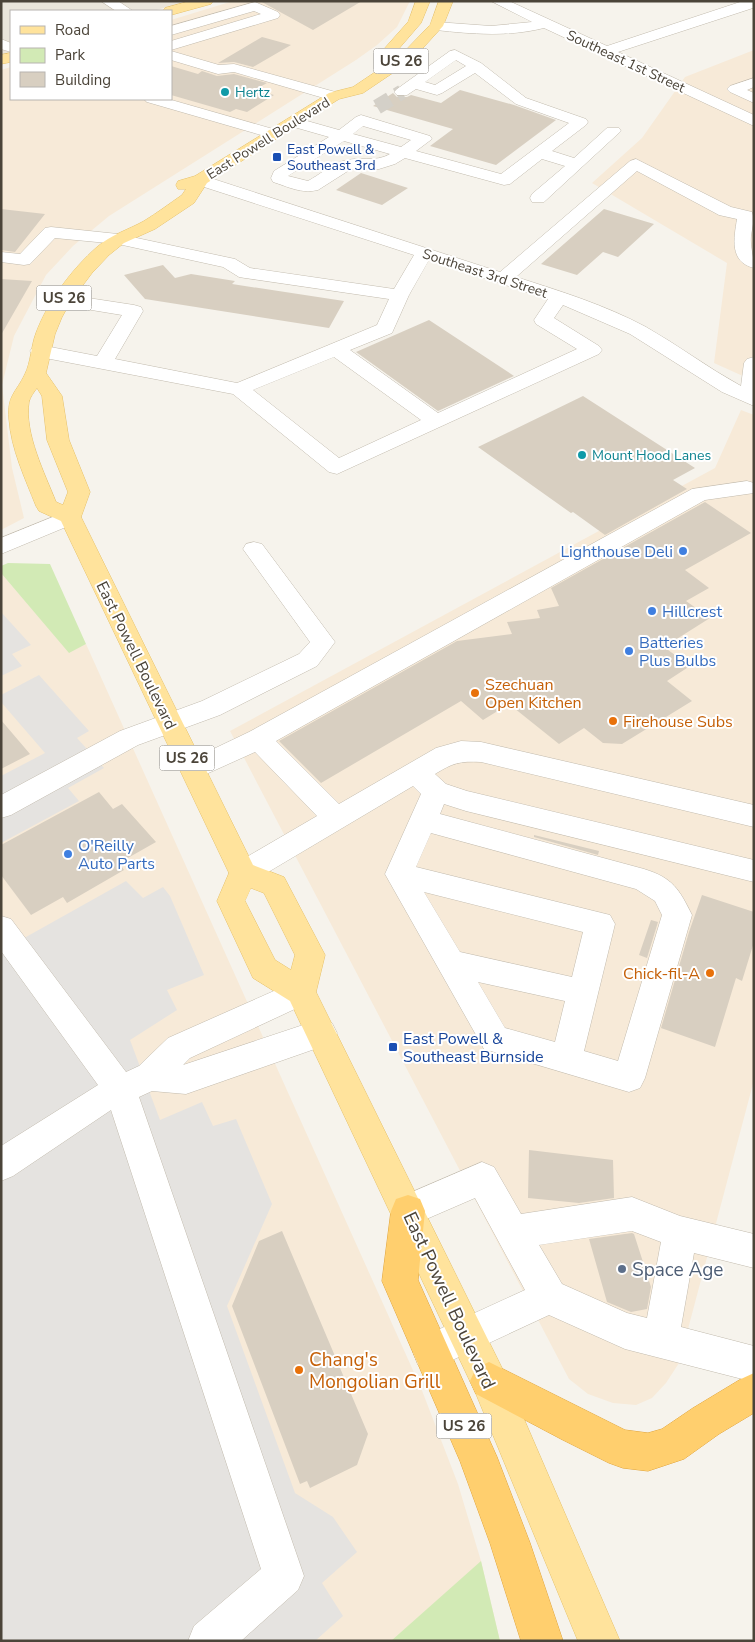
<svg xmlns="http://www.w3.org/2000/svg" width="755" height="1642" viewBox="0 0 755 1642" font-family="'Nunito Sans',sans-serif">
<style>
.residential{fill:#eae5da}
.commercial{fill:#f7ead8}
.green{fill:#d2eab5}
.parking{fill:#e5e3e0}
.building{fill:#d8cfc1}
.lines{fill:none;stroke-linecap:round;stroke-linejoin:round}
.minor-tunnel{stroke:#d4d0c8;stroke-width:15;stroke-dasharray:15 8;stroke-linecap:butt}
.minor-casing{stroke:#c2bbae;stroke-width:1}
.major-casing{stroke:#e6c16a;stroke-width:1}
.highway-casing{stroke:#e0a43c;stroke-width:1}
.minor{fill:#fff;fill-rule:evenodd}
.major{fill:#ffe39c;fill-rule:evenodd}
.highway{fill:#ffcf6e;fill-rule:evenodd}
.culture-dot{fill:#0f9aa8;stroke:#fff;stroke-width:2}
.transit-dot{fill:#1a4fb4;stroke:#fff;stroke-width:2}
.shop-dot{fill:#3f7fe0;stroke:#fff;stroke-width:2}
.food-dot{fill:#e8710a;stroke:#fff;stroke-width:2}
.service-dot{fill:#5c6f8a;stroke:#fff;stroke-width:2}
.labels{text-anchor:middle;stroke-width:4;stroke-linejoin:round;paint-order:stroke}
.far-street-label{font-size:14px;fill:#4b4439;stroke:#fff}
.far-culture-label{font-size:14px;fill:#0d838f;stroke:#fff;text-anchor:start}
.far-transit-label{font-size:14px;fill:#164399;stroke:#fff;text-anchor:start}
.shield{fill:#fff;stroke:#817c74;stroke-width:1}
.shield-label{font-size:15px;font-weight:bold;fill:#4b4439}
.shop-label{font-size:16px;fill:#366cbe;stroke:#fff;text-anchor:start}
.street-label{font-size:16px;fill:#4b4439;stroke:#fff}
.food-label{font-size:16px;fill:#c56008;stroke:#fff;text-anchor:start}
.transit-label{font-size:16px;fill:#164399;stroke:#fff;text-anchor:start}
.near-service-label{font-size:19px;fill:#4e5e75;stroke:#fff;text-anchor:start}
.near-street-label{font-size:19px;fill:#4b4439;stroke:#fff}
.near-food-label{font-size:19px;fill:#c56008;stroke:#fff;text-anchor:start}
</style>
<rect width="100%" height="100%" fill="#f6f3ec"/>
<path class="residential" d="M1,1H188L153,11H11V52L1,55Z"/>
<path class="commercial" d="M233,1H410L397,27L377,45L356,60L109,216L73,246L46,275L14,336L2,385L12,468L24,518L1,530V70L11,67V99H171V20Z
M754,50V381L714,363L727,263L592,183L642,138L685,77Z
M741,410L754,415V1080L679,1363L666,1383L652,1398L636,1405L613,1403L588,1394L569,1379L230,731L715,468Z
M1,573L69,652L86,644L421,1388L458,1484L481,1561L500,1641H1Z"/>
<path class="green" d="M8,563L50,564L86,644L69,653L1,573V566Z
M481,1561L500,1641H391Z"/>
<path class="parking" d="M1,612L31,645L12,654L22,666L1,676Z
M39,675L89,731L77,738L104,768L68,788L79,801L1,843V776L45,753L1,702V695Z
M126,881L143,898L163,887L170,896L204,975L167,990L177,1010L130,1040L160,1120L202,1102L213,1126L236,1119L272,1204L227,1306L295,1493L333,1517L357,1552L322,1583L343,1616L315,1641H1V951Z"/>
<path class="building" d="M260,1H362L313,30Z
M262,37L291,45L253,67L234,62L218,63Z
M171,66L198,74L202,71L217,76L234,74L267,83L256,89L274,95L247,112L236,109L230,112L171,95Z
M460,90L514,105L556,120L496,165L430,146L453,129L373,106L393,93L397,97H407L411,95L441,103Z
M361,173L408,188L382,205L336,190Z
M1,209L45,214L15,252L1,250Z
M604,209L654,224L618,257L603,252L577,275L541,264Z
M163,265L175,278L191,274L235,281L232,284L344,301L329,328L145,299L124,275Z
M1,279L32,281L1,335Z
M429,320L514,376L438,411L356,352Z
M583,396L695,468L673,480L687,489L605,535L573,512L571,513L478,447Z
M705,502L751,533L685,570L709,588L686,601L710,618L664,647L690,666L667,681L692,701L622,744L603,743L584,728L559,744L509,704L483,720L461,701L321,783L279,741L457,641L512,634L507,622L540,618L537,610L559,606L551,588Z
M1,720L30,754L1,769Z
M99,792L113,809L122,804L156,842L119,863L124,870L67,903L63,897L31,915L1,875V845Z
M534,835L599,851L598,855L534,837Z
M702,895L754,912V942L742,981L736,978L715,1047L661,1028L689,932Z
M651,920L658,922L647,958L639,955Z
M529,1150L613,1160L614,1198L579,1203L528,1198Z
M282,1231L368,1434L357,1465L310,1488L307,1481L300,1484L232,1306L259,1241Z
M632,1233L634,1234L651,1287L647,1309L631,1312L607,1302L589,1239Z"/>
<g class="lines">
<path class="minor-tunnel" d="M377,107L402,92"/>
<g class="minor-casing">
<path id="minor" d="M101,1H118L133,11H116Z
M491,1H509L607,46L743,1H754L753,8L618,52L754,115V126L544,28C508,37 472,34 436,30L429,26L436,22L491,26L532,22Z
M255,2L278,12L280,15L278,18L171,50V41L261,14L254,11L171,35V26Z
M1,39L11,43V52L1,49Z
M455,50L481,63L526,98L586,119L588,122L586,125L552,151L574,158L607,128H619L621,131L544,202H532L530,198L532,194L565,166L542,159L510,184L504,185L405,158L395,164L379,169H351L318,190C301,194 289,187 273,182L271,178L274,171L329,137L287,125L285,122L287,119L293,117L339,130L356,117L361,115L430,136L432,139L416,151L501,174L569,123L516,104L475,73L442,93L437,95L416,89L407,95H397L394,92L397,89L450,51ZM456,60L466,66L435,85L425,82ZM363,126L411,140L401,147L353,134ZM344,141L390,154C375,163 359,156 343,161C331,165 319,175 308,181L288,176Z
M171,51L219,65L234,64L339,93L342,96L339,99L334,101L234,72L218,74L171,60Z
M754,78V87L747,90L754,93V103L730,92L727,89L730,86Z
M144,99H168L280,131L282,134L280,137H268L147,102Z
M636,159L731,207L752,212C755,220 752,228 751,236C750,247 754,257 754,268C729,262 734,238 737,219L719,215L637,171L516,277C560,291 605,305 646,327C678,345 708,368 741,386L744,363L747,359L754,357V406L722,392L630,334L563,305L554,318L599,346L602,350L599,354L337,474L329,472L233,394L40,357L33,355L30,351L33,347L40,345L97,356L122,315L55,304L53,300L55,296L62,294L134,305L141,307L143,311L115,359L237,383L377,325L389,299L245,278L239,277L223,267L118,244L55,238L30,264L24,265L1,262V252L20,254L45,228L51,227L118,234L235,259L250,268L394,289L414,255L195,184L193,180L195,176L201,175L500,272L630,161ZM429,260L548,299L534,320L536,324L577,349L438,413L350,350L392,333L409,295ZM334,357L421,420L339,458L253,390Z
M747,481L754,483V493L705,500L276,741L339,804L436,748L461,741L481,742L754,805V827L481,762C459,761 453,763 435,774L446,784L467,791L754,860V882L466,811L444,804L440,814L644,869C673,878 679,889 692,915L645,1078L640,1088L629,1092L484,1049L385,874L421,794L413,786L253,881L243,884L233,881L229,873L233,865L317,816L255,752L193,780L184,777L180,770L184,763L249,732L692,489ZM431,833L636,889L655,901L662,915L618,1061L584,1051L615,924L610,915L416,867ZM424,892L583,932L572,977L460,952ZM478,982L565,1001L555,1042L505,1028Z
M70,510L78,512L81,517L78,522L1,554V538Z
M254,542L262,544L335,642L317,666L220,715L138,745L11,815L1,818V795L120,731L202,701L299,654L310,642L243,549L246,544Z
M1,916L11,919L126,1072L139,1066L168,1038L301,979L312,983L316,992L312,1001L190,1058L183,1065L321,1019L332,1023L337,1033L332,1043L186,1094L152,1091L139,1097L304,1576L298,1590L241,1641H188L194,1626L261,1569L111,1110L13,1176L1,1181V1146L98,1085L1,951Z
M482,1162L494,1167L521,1214L632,1197L680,1216L754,1234V1268L694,1253L681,1327L754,1346V1382L625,1349L549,1315L431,1370L418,1365L413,1352L418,1339L525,1290L475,1198L408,1227L396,1223L391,1211L396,1199ZM632,1231L661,1242L647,1318L627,1313L562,1284L539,1245Z"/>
</g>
<g class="major-casing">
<path id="major" d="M190,1H213L211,4L171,15V11H163L165,8Z
M416,1H430L421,23L396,52H386L384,49L408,22Z
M439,1H453L443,26L412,60L363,93L339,99L207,183L194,203L155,229L124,243L109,255L92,273L71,301L62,317L55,334L46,373L62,396L69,440L90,492L81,517L253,865L284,877L325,955L316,992L502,1368L620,1641H578L476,1394L290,1001L253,978L217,901L229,873L61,521L39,511L36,506C25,478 11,449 9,419C7,395 16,393 25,374C31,362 31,346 36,333C48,301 72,269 97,247C112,234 128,230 144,221C157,213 169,204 182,195L186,189H178L176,185L178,181L195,176L329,93L353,87L402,54L430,25ZM37,388L42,396L47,440L68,492L63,505L56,502C45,474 24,433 29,402C30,397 34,392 37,388ZM251,888L264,893L295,955L291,970L275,960L245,901Z
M11,53V62L1,64V55Z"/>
</g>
<g class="highway-casing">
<path id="highway" d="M408,1195L420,1199L425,1211L418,1280L497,1457L530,1543L563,1641H521L490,1543L460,1461L382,1281L391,1211L396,1199Z
M489,1362L625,1430L648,1433L662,1429L693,1408L741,1379L754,1373V1413L719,1434L684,1459L648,1471L623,1468L609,1463L561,1439L476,1394L470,1381L476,1368Z"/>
</g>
<use href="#minor" class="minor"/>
<use href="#major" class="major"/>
<use href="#highway" class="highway"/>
</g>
<g class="culture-dot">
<circle cx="225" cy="92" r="5"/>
<circle cx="582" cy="455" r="5"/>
</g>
<g class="transit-dot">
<rect x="272" y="152" width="10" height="10" rx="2.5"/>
<rect x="388" y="1042" width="10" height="10" rx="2.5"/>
</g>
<g class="shop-dot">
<circle cx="683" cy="551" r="5"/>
<circle cx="652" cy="611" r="5"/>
<circle cx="629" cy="651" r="5"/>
<circle cx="68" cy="854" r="5"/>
</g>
<g class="food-dot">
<circle cx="475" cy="693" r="5"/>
<circle cx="613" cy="721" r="5"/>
<circle cx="710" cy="973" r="5"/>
<circle cx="299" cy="1370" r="5"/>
</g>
<circle class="service-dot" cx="622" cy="1269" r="5"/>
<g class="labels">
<g class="far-street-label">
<text transform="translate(626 61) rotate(25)" y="5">Southeast 1st Street</text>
<text transform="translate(268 138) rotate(-32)" y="5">East Powell Boulevard</text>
<text transform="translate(485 273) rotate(18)" y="5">Southeast 3rd Street</text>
</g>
<g class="far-culture-label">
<text x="235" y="97">Hertz</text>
<text x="592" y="460">Mount Hood Lanes</text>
</g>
<g class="far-transit-label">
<text x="287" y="154">East Powell &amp;<tspan x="287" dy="16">Southeast 3rd</tspan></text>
</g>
<g class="shield">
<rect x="373.5" y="48.5" width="55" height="25" rx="4"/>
<rect x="36.5" y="285.5" width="55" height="25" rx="4"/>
<rect x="159.5" y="745.5" width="55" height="25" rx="4"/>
<rect x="436.5" y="1413.5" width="55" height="25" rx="4"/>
</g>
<g class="shield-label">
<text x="401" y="66">US 26</text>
<text x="64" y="303">US 26</text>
<text x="187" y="763">US 26</text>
<text x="464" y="1431">US 26</text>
</g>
<g class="shop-label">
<text x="673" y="557" text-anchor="end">Lighthouse Deli</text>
<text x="662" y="617">Hillcrest</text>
<text x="639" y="648">Batteries<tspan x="639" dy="18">Plus Bulbs</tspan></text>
<text x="78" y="851">O'Reilly<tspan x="78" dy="18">Auto Parts</tspan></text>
</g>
<g class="street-label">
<text transform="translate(137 655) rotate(64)" y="6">East Powell Boulevard</text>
</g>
<g class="food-label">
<text x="485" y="690">Szechuan<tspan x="485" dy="18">Open Kitchen</tspan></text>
<text x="623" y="727">Firehouse Subs</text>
<text x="700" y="979" text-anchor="end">Chick-fil-A</text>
</g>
<g class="transit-label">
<text x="403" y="1044">East Powell &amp;<tspan x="403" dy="18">Southeast Burnside</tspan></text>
</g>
<g class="near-service-label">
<text x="632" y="1276">Space Age</text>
</g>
<g class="near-street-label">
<text transform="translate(450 1300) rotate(65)" y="7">East Powell Boulevard</text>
</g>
<g class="near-food-label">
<text x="309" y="1366">Chang's<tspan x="309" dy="22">Mongolian Grill</tspan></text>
</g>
</g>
<rect width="755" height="1642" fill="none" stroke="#4b4439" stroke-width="5"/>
<rect x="10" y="10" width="162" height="90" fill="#ffffff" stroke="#b7b4b0"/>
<rect x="20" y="26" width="25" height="8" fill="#ffe39c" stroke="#b7b4b0"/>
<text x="55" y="35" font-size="15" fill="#4b4439">Road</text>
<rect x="20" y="48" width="25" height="15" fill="#d2eab5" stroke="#b7b4b0"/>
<text x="55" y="60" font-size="15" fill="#4b4439">Park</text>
<rect x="20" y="72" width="25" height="15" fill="#d8cfc1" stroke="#b7b4b0"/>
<text x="55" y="85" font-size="15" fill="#4b4439">Building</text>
</svg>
